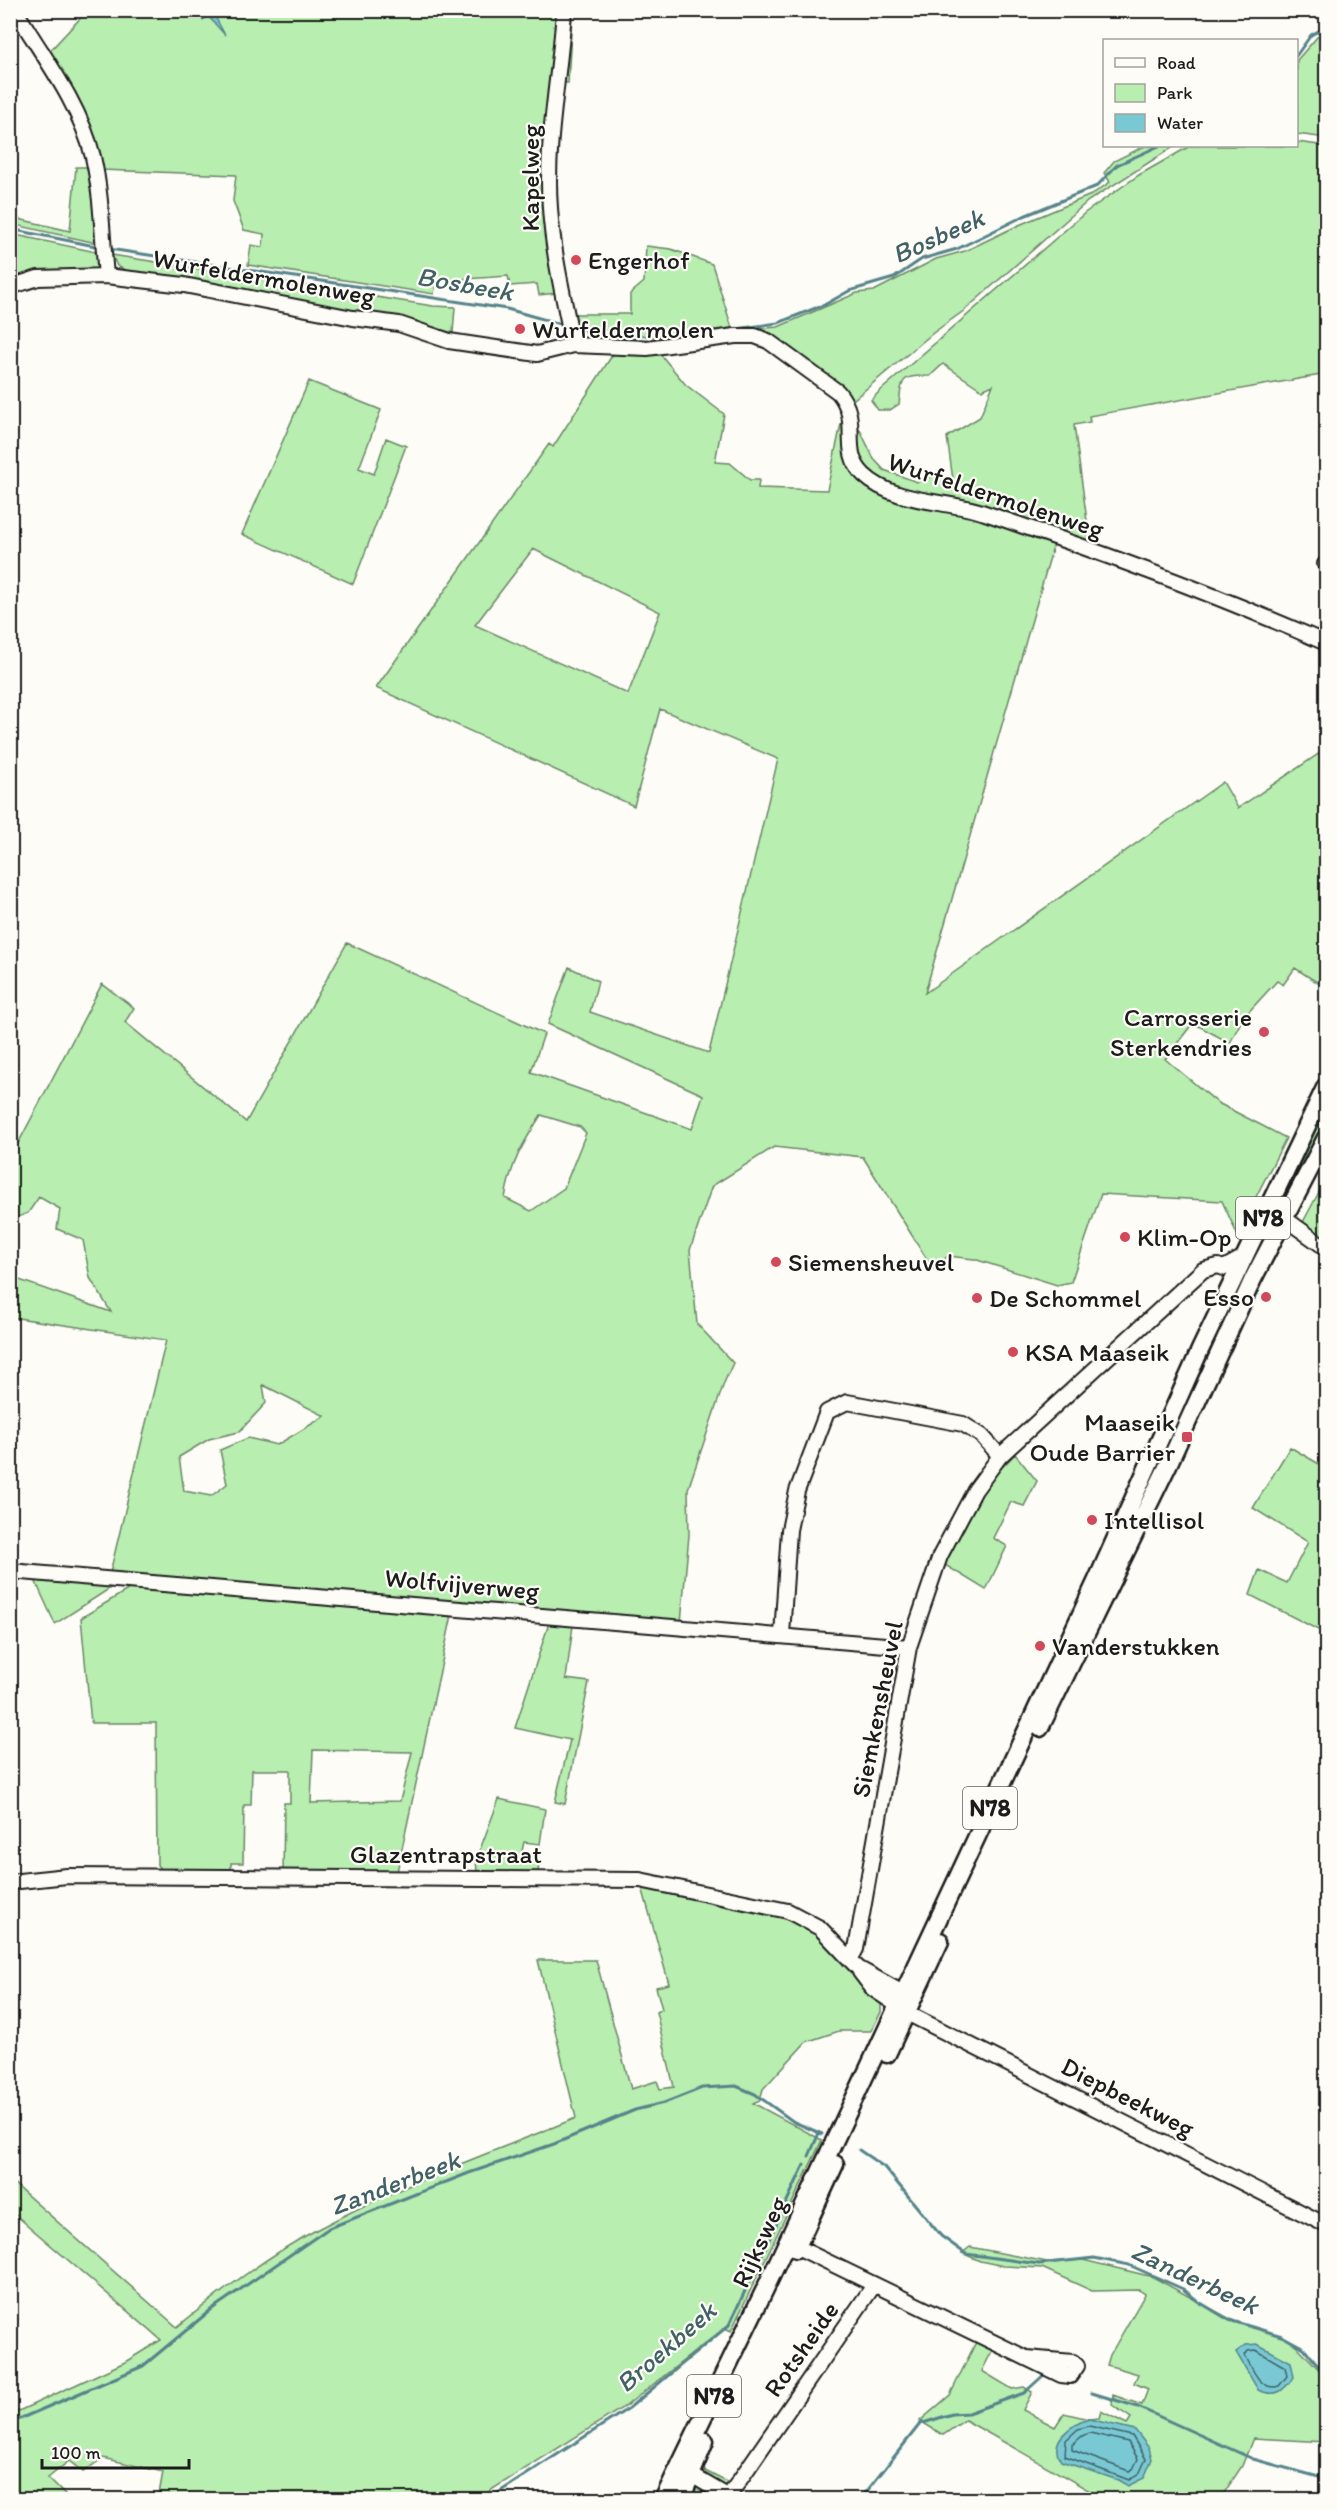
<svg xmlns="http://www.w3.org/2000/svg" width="1337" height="2510" viewBox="0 0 1337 2510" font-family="Itim,sans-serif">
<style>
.green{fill:#b8eeb0;stroke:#6a8566;stroke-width:1.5;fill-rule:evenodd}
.water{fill:#79c9d4;stroke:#54848a;stroke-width:1.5}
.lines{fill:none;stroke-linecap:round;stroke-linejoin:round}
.shore{stroke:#416166;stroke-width:1.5}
.stream{stroke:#54848a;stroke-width:3}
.minor-casing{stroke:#1c1c1c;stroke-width:18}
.major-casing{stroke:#1c1c1c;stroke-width:21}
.minor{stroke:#fdfcf7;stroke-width:14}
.major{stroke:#fdfcf7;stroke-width:16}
.poi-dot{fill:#d1495b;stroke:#fdfcf7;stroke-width:2}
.labels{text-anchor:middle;stroke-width:4.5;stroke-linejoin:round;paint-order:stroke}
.shield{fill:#fdfcf7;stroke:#605f5e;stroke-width:1.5}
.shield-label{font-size:24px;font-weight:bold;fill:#1c1c1c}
.street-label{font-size:26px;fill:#1c1c1c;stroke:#fdfcf7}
.poi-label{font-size:26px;fill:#1c1c1c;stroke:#fdfcf7;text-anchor:start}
.water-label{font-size:27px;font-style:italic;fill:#416166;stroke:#fdfcf7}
</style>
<rect width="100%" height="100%" fill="#fdfcf7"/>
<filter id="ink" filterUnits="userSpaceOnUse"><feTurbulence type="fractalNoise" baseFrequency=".0167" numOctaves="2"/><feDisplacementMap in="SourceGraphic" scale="12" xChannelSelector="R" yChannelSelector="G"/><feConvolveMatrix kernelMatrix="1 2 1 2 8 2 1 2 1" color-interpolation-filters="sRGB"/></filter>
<g filter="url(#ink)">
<path class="green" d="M560,10V15H572L568,83L554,82L556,293L539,295L537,284L510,286L508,276L436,281L434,294L248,265L251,245L263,247L264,234L244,230L233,201L236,175L101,170L47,54L87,11Z
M1326,33V138L1297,134V60L1318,36Z
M1297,142L1326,146V374L1089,416L1090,422L1074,425L1090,543L946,499L887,484L874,478L859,462L855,430H860L874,459L884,470L917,482L935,475L953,480L947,437L980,417L993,385L982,390L943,364L930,376C903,376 902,376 899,404L890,410H878L871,400L880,391L1086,212L1139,175L1190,146H1296Z
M1145,146H1175L1088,201L965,310L933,333L854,399L834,383L751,332L752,329L778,327L857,293L874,291L936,259L965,251L1019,225L1091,195L1110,182L1104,173L1114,161Z
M76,167H92L101,244L11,224L10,217L70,231Z
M11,234L101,253L99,264L93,272L11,283Z
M646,246L671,249L712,264L732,328L655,337L575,326L573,314H630V294L644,282Z
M112,255L433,306L455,307L453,333L411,320L332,310L150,273L129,272L117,266Z
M613,354L661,355L686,385L724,414L715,462L730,463L750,480H759L758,488L827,490L841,424L847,426L863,482L1054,543L925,993L1223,782L1238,808L1326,749V988L1295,968L1283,985L1277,981L1243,1018L1230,1043L1193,1023L1165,1059L1218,1103L1286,1138L1237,1234L1222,1201L1101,1194L1071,1282L1057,1285L974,1259L948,1256L933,1269L863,1157L774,1147L712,1186L690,1250L697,1324L733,1363L724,1383L688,1489L689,1535L681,1622L109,1577L166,1340L11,1317V1277L111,1312L90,1278L83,1240L57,1229L60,1209L39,1197L28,1213L13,1219L10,1159L102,984L134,1008L125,1022L246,1122L347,943L544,1034L531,1072L692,1129L703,1095L548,1024L569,967L598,981L590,1012L709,1053L778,759L660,709L634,806L376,688L549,444L553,447ZM533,549L660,612L628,694L475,625ZM541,1115L580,1127L586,1133L564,1188L531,1211L505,1198C511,1163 522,1145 541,1115ZM263,1385L325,1416L277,1445L248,1438L220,1450L227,1484L211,1496L184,1491L179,1457L209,1439L239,1432L266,1403Z
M309,381L381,410L359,468L374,474L386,438L406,446L353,584L242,534Z
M1326,1092V1127L1254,1263L1251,1262Z
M1326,1179V1242L1303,1222Z
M1290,1447L1326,1468V1634L1250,1595L1259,1570L1287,1583L1308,1542L1253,1508Z
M1015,1454L1037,1481L1024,1506L1011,1502L993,1538L1007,1546L986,1590L945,1565L964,1519L982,1488Z
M34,1578L112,1587L55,1624Z
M129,1589L452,1615L397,1872L283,1873L284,1803H290V1770H252L251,1805H244L243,1863H231V1872L164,1873L157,1865L156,1723H91L81,1618ZM313,1750L412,1752L400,1801L311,1803Z
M549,1623L573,1625L566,1679L589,1682L565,1804L555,1802L570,1740L515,1728Z
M499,1799L545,1809L540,1844L524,1842L521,1855L539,1859L538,1874L477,1871L476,1860Z
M642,1887L777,1915L802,1923L818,1935L881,2003V2012L871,2031H839L806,2042L763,2089L760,2100L753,2103L822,2140L731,2331L725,2328L627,2405L477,2499H165L159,2494L163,2472L103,2458L83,2472L69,2461L48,2478L69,2499H11L10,2415L125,2362L161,2340L11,2211V2181L177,2327C220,2292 267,2256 316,2230C397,2186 490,2153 576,2118L538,1960H596L631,2089L657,2081L660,2089L674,2087L656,2012L662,2009L656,1987L669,1984Z
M970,2247L1047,2262L1083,2260L1153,2277L1234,2321L1285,2338L1297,2346L1326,2377V2442L1253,2438L1242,2466L1220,2499H1104L965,2420L943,2435L920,2421L950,2395L977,2340L994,2347L982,2371L1012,2389L1024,2387L1032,2392L1023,2410L1055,2427L1064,2413L1089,2419L1099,2418L1101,2411L1127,2424L1131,2418L1112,2405L1113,2395L1142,2405L1148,2389L1134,2383L1138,2374L1107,2365L1110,2355L1145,2294L1139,2290L1092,2291L1042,2268L1004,2266L980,2261L962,2253Z
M703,2470L733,2485L727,2488L704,2476Z
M695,2487L711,2491L698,2499H690Z"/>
<path class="water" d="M200,11H212L225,35L208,16L203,20L200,18Z
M1257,2344L1291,2362L1294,2377C1283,2391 1277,2398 1258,2390L1236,2352L1246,2345Z
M1089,2419L1135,2430L1149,2448L1152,2459L1144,2478L1128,2486L1118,2480L1061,2461C1047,2441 1072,2424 1089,2419Z"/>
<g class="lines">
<path class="shore" d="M1256,2350L1285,2367L1287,2376L1279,2386C1260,2392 1252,2368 1245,2355L1248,2351Z
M1089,2426L1132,2436L1146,2459L1139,2474L1129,2480L1065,2456L1066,2440L1078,2429Z
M1090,2433L1128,2442L1138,2459L1133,2469L1129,2471L1072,2450V2445L1082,2436Z"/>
<path class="stream" d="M1296,56L1311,35L1326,27
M10,229L100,247
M109,249L507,309L564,325
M573,328L615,337L655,341
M730,330L778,323L826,304L849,291L894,278L922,259L957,249L1024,216L1097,186L1117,165L1159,146
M859,2150L884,2167L941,2236L966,2254L1039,2264L1094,2258L1129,2265L1183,2289L1199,2302L1229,2320L1282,2336L1304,2348L1326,2375
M809,2156L819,2133
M1092,2393L1138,2407L1253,2459L1326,2479
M10,2423L143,2366L212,2309L329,2228L469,2173L554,2144L635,2110L664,2103L702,2088L736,2086L755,2094L794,2122L822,2134
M487,2500L629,2408L729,2325L804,2165
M860,2500L920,2424L952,2414L968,2413L1024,2393L1046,2373"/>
<g class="minor-casing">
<path id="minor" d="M15,10C43,56 80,104 93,157C102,196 102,236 106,276
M564,10C560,76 545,143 550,208C553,254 564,299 573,345
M10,287L38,278L106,276L184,285L353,318L399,324L449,341L537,354L573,345L647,348L735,336H755L768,341L838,392C863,422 838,450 864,475C894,504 948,500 985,513C1101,552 1215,594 1326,643
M1325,564L1326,565
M1284,1218L1326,1248
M10,1571L909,1647
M782,1635L789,1530L797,1491L827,1412L847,1402L963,1424L982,1436L1000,1456
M10,1882L67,1876L640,1880L788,1911L820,1928L858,1968L903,1993
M850,1960L856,1949L909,1647L940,1556L975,1490L1000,1456L1203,1270L1218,1266L1224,1268L1244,1257
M860,1972L873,1989L897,2005
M907,2013L1326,2225
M797,2247L1061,2375L1070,2376L1077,2366L1073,2362L1027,2358
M693,2476L734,2500
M726,2500L874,2285"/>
</g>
<g class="major-casing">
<path id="major" d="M1040,1728L1169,1463L1253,1279L1326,1138
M887,2054L940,1941
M796,2249L835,2164
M663,2500L767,2285L1097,1580L1200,1350L1326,1086
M681,2500L705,2441"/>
</g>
<use href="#minor" class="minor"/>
<use href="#major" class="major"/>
</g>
</g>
<g class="poi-dot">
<circle cx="576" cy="260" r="6"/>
<circle cx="520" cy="329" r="6"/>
<circle cx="1264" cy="1032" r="6"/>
<circle cx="1125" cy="1237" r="6"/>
<circle cx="776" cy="1262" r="6"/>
<circle cx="1266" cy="1297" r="6"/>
<circle cx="977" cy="1298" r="6"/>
<circle cx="1013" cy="1352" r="6"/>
<rect x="1181" y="1431" width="12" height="12" rx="3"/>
<circle cx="1092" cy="1520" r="6"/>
<circle cx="1040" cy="1646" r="6"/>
</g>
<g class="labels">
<g class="shield">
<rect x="1236" y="1197" width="54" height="42" rx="4.5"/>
<rect x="963" y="1787" width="54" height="42" rx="4.5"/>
<rect x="687" y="2375" width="54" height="42" rx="4.5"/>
</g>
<g class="shield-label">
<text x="1263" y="1226">N78</text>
<text x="990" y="1816">N78</text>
<text x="714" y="2404">N78</text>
</g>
<g class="street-label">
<text transform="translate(530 178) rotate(-90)" y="9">Kapelweg</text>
<text transform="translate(264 277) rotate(10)" y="9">Wurfeldermolenweg</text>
<text transform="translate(996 495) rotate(18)" y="9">Wurfeldermolenweg</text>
<text transform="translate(462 1584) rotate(5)" y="9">Wolfvijverweg</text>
<text transform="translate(877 1709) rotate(-79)" y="9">Siemkensheuvel</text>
<text x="446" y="1863">Glazentrapstraat</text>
<text transform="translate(1128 2097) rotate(27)" y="9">Diepbeekweg</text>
<text transform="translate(759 2242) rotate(-65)" y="9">Rijksweg</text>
<text transform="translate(801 2349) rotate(-55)" y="9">Rotsheide</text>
</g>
<g class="poi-label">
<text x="588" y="269">Engerhof</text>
<text x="532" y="338">Wurfeldermolen</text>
<text x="1252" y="1026" text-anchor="end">Carrosserie<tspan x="1252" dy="30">Sterkendries</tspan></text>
<text x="1137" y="1246">Klim-Op</text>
<text x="788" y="1271">Siemensheuvel</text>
<text x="1254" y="1306" text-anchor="end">Esso</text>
<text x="989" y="1307">De Schommel</text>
<text x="1025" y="1361">KSA Maaseik</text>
<text x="1175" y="1431" text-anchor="end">Maaseik<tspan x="1175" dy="30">Oude Barrier</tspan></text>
<text x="1104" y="1529">Intellisol</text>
<text x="1052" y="1655">Vanderstukken</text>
</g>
<g class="water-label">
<text transform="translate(938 236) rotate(-24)" y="9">Bosbeek</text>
<text transform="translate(465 284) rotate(10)" y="9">Bosbeek</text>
<text transform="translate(395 2183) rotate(-21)" y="9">Zanderbeek</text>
<text transform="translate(1195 2278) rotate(25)" y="9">Zanderbeek</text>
<text transform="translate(666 2347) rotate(-41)" y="9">Broekbeek</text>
</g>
</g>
<rect width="1337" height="2510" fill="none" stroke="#fdfcf7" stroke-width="36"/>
<rect x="18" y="18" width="1301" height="2474" fill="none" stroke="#1c1c1c" stroke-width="2" filter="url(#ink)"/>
<rect x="1103" y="39" width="195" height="108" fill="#fdfcf7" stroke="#a3a29f" stroke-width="1.5"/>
<rect x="1115" y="58" width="30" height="9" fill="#fdfcf7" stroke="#a3a29f" stroke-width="1.5"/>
<text x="1157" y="69" font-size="18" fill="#1c1c1c">Road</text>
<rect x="1115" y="84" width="30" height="18" fill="#b8eeb0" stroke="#a3a29f" stroke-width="1.5"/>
<text x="1157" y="99" font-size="18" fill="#1c1c1c">Park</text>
<rect x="1115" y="114" width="30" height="18" fill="#79c9d4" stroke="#a3a29f" stroke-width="1.5"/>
<text x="1157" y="129" font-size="18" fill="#1c1c1c">Water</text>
<path d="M42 2459v9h147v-9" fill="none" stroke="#1c1c1c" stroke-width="3"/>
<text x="51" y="2459" font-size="18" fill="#1c1c1c" stroke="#fdfcf7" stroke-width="4.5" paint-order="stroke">100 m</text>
</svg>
